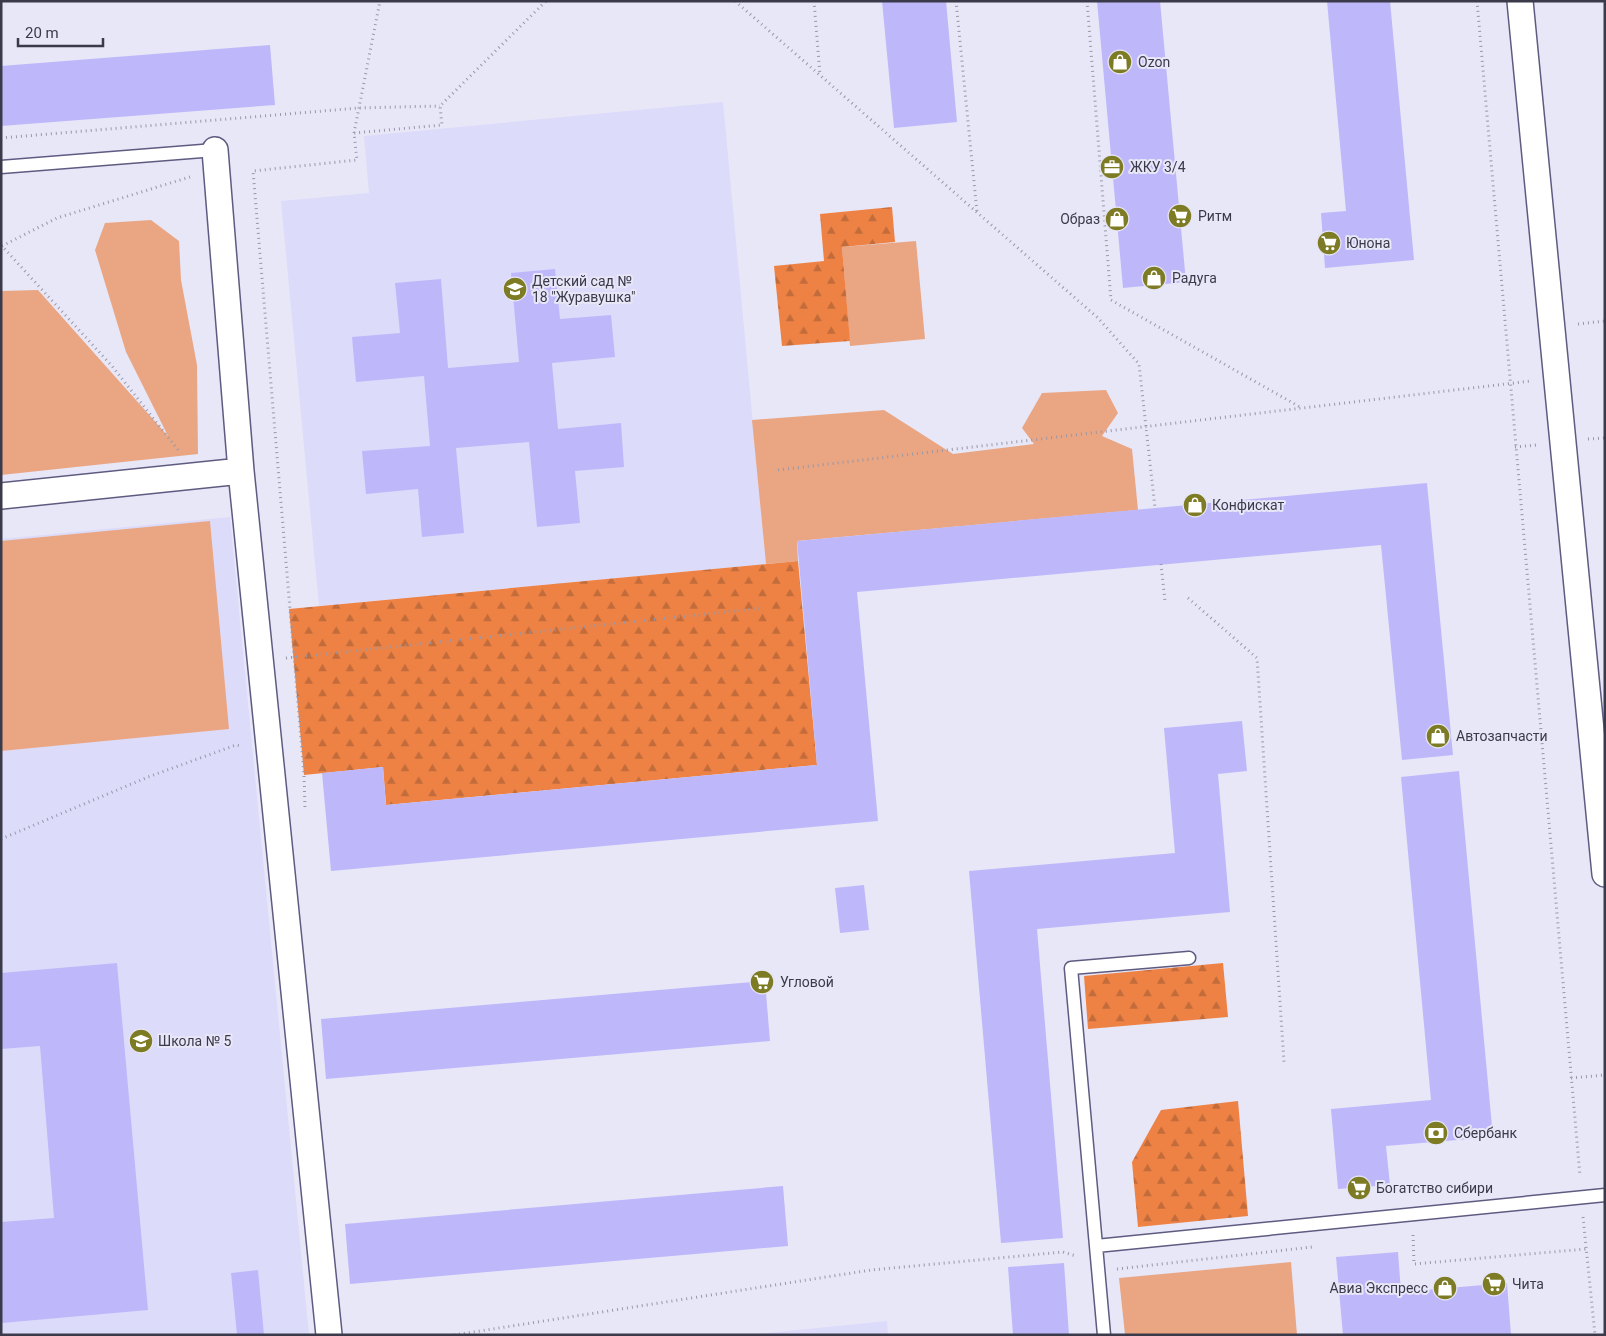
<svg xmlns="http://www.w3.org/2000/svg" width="1606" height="1336" viewBox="0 0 1606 1336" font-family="Roboto,sans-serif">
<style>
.built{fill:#dddbfa}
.green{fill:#eaa683}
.forest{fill:url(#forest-firs)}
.building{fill:#beb8fa}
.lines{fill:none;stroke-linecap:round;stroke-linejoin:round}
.service-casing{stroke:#5e5b81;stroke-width:15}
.minor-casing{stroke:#5e5b81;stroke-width:28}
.path{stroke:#9898a9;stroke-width:3;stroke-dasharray:1 4;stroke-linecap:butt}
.service{stroke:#fff;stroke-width:12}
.minor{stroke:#fff;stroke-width:25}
.labels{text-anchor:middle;stroke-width:4;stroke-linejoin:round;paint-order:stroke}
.poi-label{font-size:14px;fill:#3b3a4b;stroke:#e7e7f8;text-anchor:start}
</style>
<defs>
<pattern id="forest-firs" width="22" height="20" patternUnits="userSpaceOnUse" patternTransform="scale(1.25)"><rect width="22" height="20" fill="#ee8244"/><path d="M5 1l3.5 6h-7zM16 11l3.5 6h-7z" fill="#c26b3b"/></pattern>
</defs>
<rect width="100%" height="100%" fill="#e7e7f8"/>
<path class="built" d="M723,102L766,564L319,606L281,201L369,193L364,136Z
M230,517L309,1335H1V539Z
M887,1321L888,1335H746Z"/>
<path class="green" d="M151,220L179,241L181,280L197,365L198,454L1,475V291L38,290L168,436L126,352L95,250L105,223Z
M916,241L925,339L850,346L842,247Z
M1106,390L1118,413L1102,436L1132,449L1138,510L797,541L798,561L766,564L752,420L884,410L953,454L1034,444L1022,428L1042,393Z
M210,521L229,729L1,751V541Z
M1291,1262L1297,1335H1125L1119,1278Z"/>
<path class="forest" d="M892,207L895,242L842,247L850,341L782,346L774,266L824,261L820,214Z
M798,561L817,765L386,805L383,767L304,775L289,609Z
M1223,963L1228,1017L1088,1029L1084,976Z
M1238,1101L1248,1216L1138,1227L1132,1162L1161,1110Z"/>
<path class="building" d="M882,1H946L957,122L894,128Z
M1097,1H1160L1186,282L1123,288Z
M1327,1H1390L1414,260L1325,268L1321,213L1346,211Z
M270,45L275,105L1,126V66Z
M555,269L560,319L611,315L615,357L552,363L558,429L621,423L624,467L575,471L580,523L537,527L529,442L456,448L464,533L422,537L418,489L366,494L362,451L430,446L424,376L356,382L352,337L400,333L395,283L441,279L448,368L519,362L511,273Z
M1427,483L1453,755L1402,760L1381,545L857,592L878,821L331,871L322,773L383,767L386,805L817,765L797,541Z
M1242,721L1247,771L1218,774L1230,912L1037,929L1063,1238L1001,1243L969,871L1175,853L1164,728Z
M1459,771L1493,1137L1386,1146L1390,1185L1338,1189L1331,1109L1431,1100L1401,777Z
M864,885L869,930L840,933L835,888Z
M117,963L148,1310L2,1323L1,1222L54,1218L40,1046L1,1049V973Z
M765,981L770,1041L326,1079L321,1019Z
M783,1186L788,1246L350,1284L345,1224Z
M1398,1252L1401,1292L1507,1283L1511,1335H1343L1336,1257Z
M1064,1263L1069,1335H1013L1008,1267Z
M258,1270L264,1335H237L231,1273Z"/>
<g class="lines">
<g class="service-casing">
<path id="service" d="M1,167L215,150
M1096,1246L1605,1195
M1104,1335L1071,968L1189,958"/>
</g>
<g class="minor-casing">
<path id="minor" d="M1520,1L1605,874
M215,150L241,471L329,1335
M1,496L241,471"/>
</g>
<path class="path" d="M735,1L1098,318L1139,364L1155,508
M814,1L820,75
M956,1L977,212
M1087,1L1111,300L1300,407
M1477,1L1580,1176
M354,133L380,1
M1,138L359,108L440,106
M1,245L112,366L179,451
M2,246L57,218L190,177
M1578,324L1605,321
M1588,439L1605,438
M1515,447L1537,445
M778,470L1531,381
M1161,564L1165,601
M1188,598L1257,658L1284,1062
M286,658L763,608
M305,807L304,775L253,171L357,160L354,133L442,125L440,106L546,1
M1,839L148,777L236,745L241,746
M1571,1078L1605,1075
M1583,1217L1595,1335
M1413,1235L1414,1264L1586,1249
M1117,1269L1312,1247
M454,1335L871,1270L1063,1252L1076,1256"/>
<use href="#service" class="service"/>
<use href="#minor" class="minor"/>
</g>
<defs>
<g id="shop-disc" transform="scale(1.25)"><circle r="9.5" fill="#7d7b23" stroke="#e7e7f8"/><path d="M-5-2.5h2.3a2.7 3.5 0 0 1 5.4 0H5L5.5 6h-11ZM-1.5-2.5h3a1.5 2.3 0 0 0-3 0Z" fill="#fff"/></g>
<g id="office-disc" transform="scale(1.25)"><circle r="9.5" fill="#7d7b23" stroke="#e7e7f8"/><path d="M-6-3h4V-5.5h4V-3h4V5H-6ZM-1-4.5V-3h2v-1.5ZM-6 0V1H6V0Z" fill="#fff"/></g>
<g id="supermarket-disc" transform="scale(1.25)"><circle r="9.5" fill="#7d7b23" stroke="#e7e7f8"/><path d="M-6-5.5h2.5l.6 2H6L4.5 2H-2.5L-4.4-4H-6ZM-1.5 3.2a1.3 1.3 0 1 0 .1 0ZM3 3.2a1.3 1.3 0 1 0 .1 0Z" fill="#fff"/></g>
<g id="school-disc" transform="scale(1.25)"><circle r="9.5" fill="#7d7b23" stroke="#e7e7f8"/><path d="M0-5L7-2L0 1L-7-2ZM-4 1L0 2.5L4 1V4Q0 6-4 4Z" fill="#fff"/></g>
<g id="bank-disc" transform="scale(1.25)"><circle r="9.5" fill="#7d7b23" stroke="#e7e7f8"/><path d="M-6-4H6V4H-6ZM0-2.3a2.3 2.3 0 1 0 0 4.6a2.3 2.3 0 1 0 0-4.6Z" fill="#fff"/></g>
</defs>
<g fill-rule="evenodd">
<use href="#shop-disc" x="1120" y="62"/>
<use href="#office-disc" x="1112" y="167"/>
<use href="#supermarket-disc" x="1180" y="216"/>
<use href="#shop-disc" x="1117" y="219"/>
<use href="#supermarket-disc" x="1329" y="243"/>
<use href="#shop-disc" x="1154" y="278"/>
<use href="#school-disc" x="515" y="289"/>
<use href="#shop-disc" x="1195" y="505"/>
<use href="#shop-disc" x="1438" y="736"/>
<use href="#supermarket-disc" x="762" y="982"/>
<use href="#school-disc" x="141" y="1041"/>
<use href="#bank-disc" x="1436" y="1133"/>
<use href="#supermarket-disc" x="1359" y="1188"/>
<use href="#supermarket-disc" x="1494" y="1284"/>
<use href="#shop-disc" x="1445" y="1288"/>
</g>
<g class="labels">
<g class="poi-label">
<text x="1138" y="67">Ozon</text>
<text x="1130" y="172">ЖКУ 3/4</text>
<text x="1198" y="221">Ритм</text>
<text x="1100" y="224" text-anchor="end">Образ</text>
<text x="1346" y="248">Юнона</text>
<text x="1172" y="283">Радуга</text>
<text x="532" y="286">Детский сад №<tspan x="532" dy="16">18 "Журавушка"</tspan></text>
<text x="1212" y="510">Конфискат</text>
<text x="1456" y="741">Автозапчасти</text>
<text x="780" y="987">Угловой</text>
<text x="158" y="1046">Школа № 5</text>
<text x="1454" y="1138">Сбербанк</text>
<text x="1376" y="1193">Богатство сибири</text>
<text x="1512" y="1289">Чита</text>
<text x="1428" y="1293" text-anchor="end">Авиа Экспресс</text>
</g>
</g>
<rect width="1606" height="1336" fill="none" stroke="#3b3a4b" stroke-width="5"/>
<path d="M18 38v8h85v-8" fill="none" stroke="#3b3a4b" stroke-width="2.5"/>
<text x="25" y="38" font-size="15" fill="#3b3a4b" stroke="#e7e7f8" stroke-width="4" paint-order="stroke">20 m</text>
</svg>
